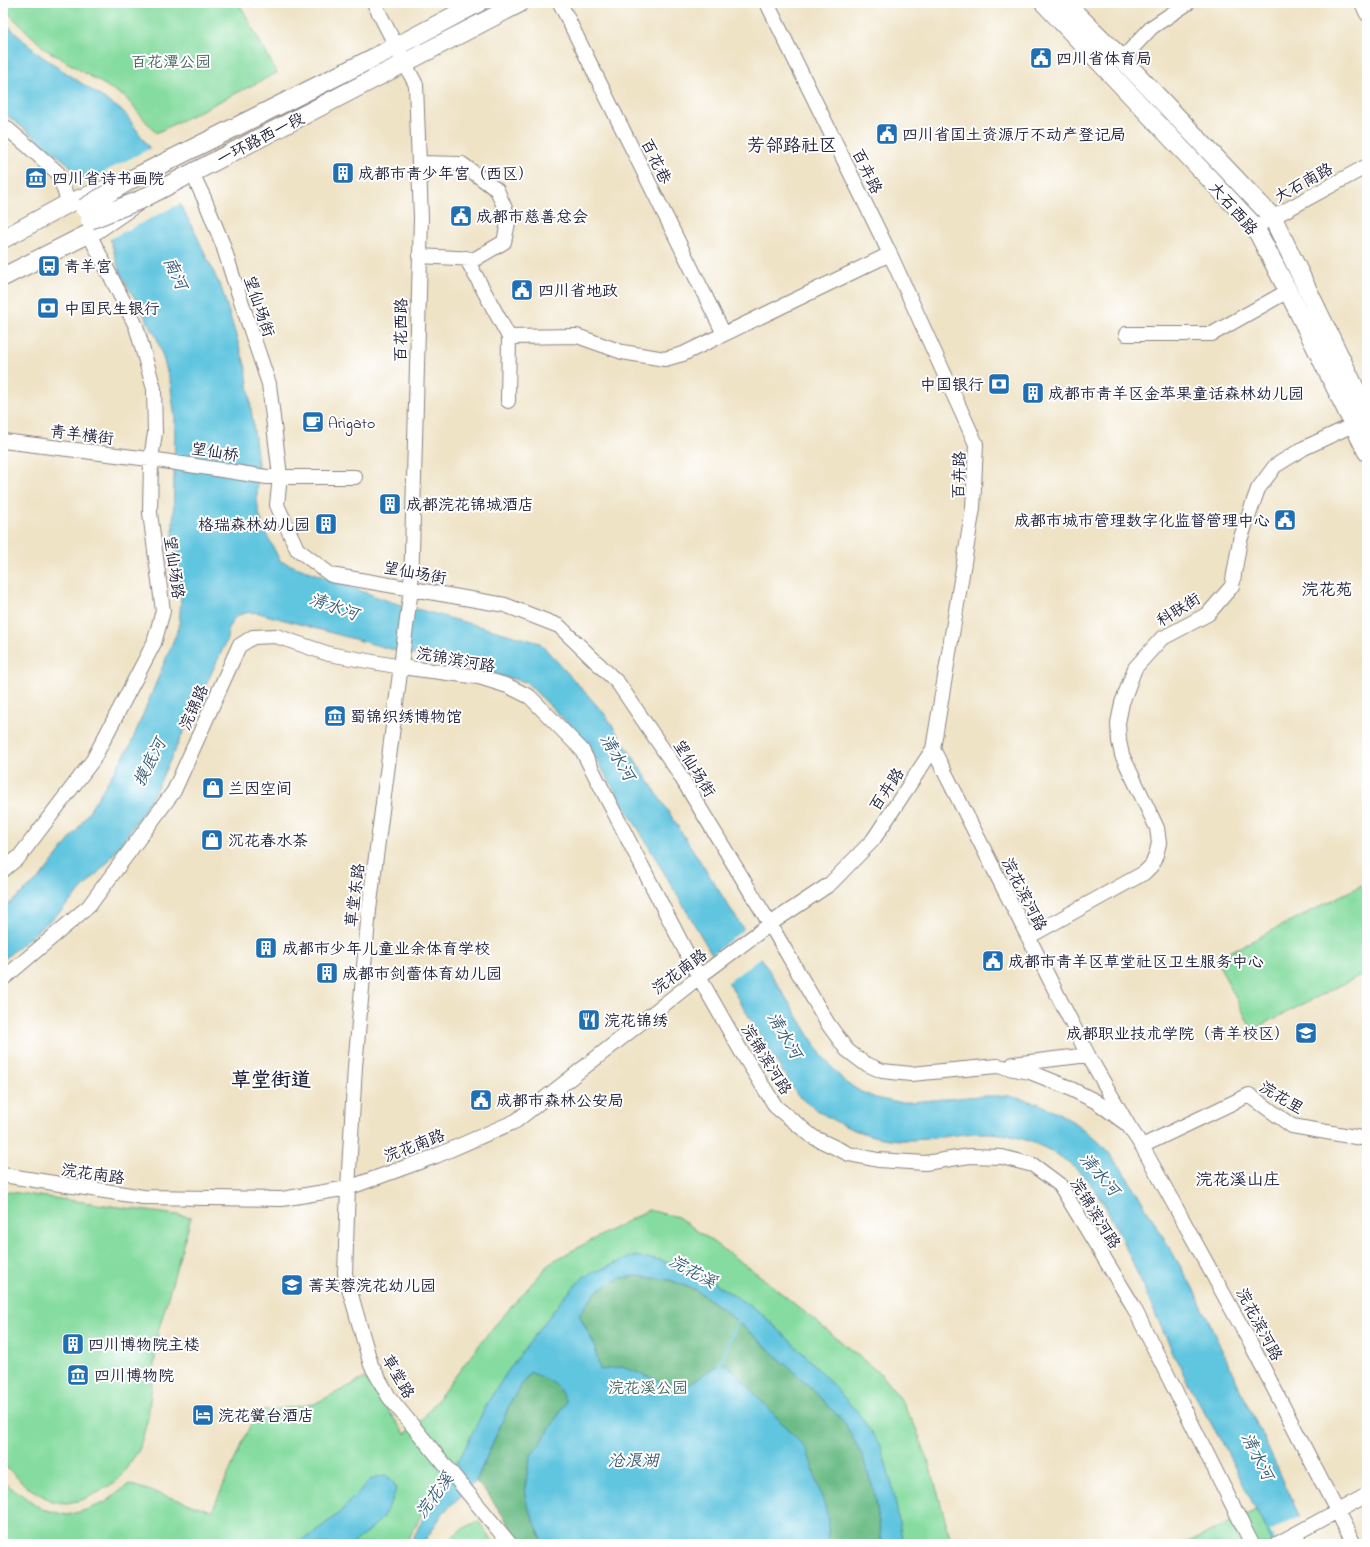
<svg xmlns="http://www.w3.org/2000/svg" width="1370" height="1547" viewBox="0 0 1370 1547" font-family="'Indie Flower','LXGW WenKai TC',sans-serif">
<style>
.green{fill:#86dca0;stroke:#547f6e}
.forest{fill:#6cbc86;stroke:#476f60}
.water{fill:#61c5df;stroke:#42748d}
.pier{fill:#efe3c6}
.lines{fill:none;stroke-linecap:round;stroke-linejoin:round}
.stream{stroke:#61c5df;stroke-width:3}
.minor-casing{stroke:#888280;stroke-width:16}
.major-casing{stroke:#888280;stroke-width:20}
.minor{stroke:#fff;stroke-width:14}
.major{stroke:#fff;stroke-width:18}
.major-bridge-casing{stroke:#888280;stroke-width:20;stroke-linecap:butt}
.major-bridge{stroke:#fff;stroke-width:18}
.labels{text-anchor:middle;stroke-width:4;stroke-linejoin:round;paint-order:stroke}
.poi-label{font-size:16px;fill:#22223b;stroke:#fff;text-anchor:start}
.park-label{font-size:16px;fill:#45635e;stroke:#fff}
.street-label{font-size:16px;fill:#22223b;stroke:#fff}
.water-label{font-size:17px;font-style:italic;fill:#385b74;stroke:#fff}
.neighbourhood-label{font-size:17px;fill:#22223b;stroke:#fff}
.quarter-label{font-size:18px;fill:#22223b;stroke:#fff}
.district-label{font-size:20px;font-weight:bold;fill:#22223b;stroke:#fff}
</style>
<rect width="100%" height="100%" fill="#fff"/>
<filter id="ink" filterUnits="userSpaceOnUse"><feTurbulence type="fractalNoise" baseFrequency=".025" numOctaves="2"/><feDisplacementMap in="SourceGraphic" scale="8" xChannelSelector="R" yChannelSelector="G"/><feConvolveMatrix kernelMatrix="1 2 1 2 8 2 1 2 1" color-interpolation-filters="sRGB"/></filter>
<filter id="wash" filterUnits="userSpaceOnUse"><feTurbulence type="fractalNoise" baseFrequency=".012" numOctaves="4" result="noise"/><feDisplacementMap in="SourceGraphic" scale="16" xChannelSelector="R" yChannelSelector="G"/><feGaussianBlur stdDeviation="0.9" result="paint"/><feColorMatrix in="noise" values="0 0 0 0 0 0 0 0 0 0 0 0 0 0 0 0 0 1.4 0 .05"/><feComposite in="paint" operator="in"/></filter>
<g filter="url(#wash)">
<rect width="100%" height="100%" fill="#efe3c6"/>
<path class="green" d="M3,3H239L277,73L156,133L125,97L45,49L3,8Z
M1362,885L1367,894V972L1252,1030L1216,959Z
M3,1191L191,1217L158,1332L148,1418L139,1450L118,1480L99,1492L82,1500L67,1503L53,1502L27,1487L8,1469L3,1467Z
M648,1210L678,1217L759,1275L883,1376L900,1398L916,1428L933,1476L952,1544H522L491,1498L456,1460L441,1475L413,1531L405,1544H3V1482L42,1509L67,1515L86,1510L106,1502L129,1484L212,1511L256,1412L314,1404L365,1378L405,1434L421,1421L490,1331L551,1262Z
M1256,1510L1273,1544H1184Z
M478,1521L495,1544H445L459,1531Z"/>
<path class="forest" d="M636,1276L670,1280L696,1290L720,1307L760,1341L808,1385L845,1423L862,1455L875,1494L882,1544H827L829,1520L763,1404L727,1364H719L688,1385L665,1383L622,1367L600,1370L594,1344L579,1314L598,1290L621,1278Z
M530,1372C549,1382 557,1380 566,1402L541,1443L531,1455L528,1469L525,1487L539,1533L544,1544H522L491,1498L476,1481L512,1399Z"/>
<path class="water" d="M3,21L37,53L124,112L148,146L194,230L222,290L246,368L258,463L257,500L259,513L264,529L280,561L391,602L540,643L604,713L652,786L744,930L822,1056L844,1081L861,1092L876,1098L894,1102H911L979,1096H1009L1037,1103L1059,1113L1079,1126L1100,1143L1119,1165L1142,1201L1192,1286L1313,1544H1273C1256,1510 1240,1477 1222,1443C1207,1415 1189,1387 1175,1357C1160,1325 1146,1293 1132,1261C1119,1234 1107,1204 1088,1181C1067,1157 1041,1143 1011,1136C974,1127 939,1141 902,1140C863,1139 827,1120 797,1095L740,1002L636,825L583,738L526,682L387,648L259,613C238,610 228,619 227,640L157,788L141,815L107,863L61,911L3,960V909L40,878L78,829L130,746L179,627L181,598L173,536L175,418L170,381L157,338L119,270L110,238L81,177L66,162L3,112Z
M633,1256L660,1260L705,1277L761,1313L809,1359L859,1414L881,1447L893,1489L903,1544H882L875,1494L862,1455L845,1423L808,1385L760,1341L720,1307L696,1290L670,1280L636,1276L621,1278L598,1290L579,1314L594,1344L600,1370L622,1367L665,1383L688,1385L719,1364H727L807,1450L829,1520L827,1544H544L527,1504L525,1487L528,1469L531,1455L541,1443L566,1402C557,1380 549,1382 530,1372L512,1399L476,1481L443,1513L423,1544H410L439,1488L460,1458L489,1400L508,1371L560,1302L583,1277Z
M386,1476L390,1478L393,1481L396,1489L392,1501L382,1518L370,1530L352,1544H296L315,1532L340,1512L370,1480L378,1477Z"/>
<path class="pier" d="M151,148L181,203L108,240L82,183Z
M745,928L763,956L727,983L711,956Z
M1301,1515L1314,1542L1309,1544H1277L1270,1531Z"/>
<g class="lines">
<path class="stream" d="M718,1368L738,1320"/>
</g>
</g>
<g filter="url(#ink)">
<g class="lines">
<g class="minor-casing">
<path id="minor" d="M374,3L416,85L421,218L411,589L369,910L355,1067L348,1188L345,1274L371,1365L389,1397L510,1544
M560,3L724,334
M1362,3L1367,14
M1122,59L1152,27L1188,3
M3,125L29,147L58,173L69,203
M419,163L462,164L497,190L509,218L504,242L475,259L419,256
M192,173L204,198L223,245L233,277L269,384L280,476L277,505L297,549L331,575L505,605L559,626L618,683L675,767L770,924L828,1024L847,1050L864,1063L882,1071L911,1074L997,1066L1030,1072L1065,1086L1097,1102L1128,1125
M1255,227L1367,166
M466,258L509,337L577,336L622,352L665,359L683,354L890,254
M1126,334H1212L1288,291
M508,401L509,337
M3,441L157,460L267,477H355
M933,749L1088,1055L1128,1125L1142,1146L1251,1344L1354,1544
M3,870L19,857L93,760L154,643L163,611L150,513L151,459L155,433L154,389L136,326L89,234
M1028,937L1144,873L1152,865L1156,855L1159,843L1157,828L1122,755L1119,741L1118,723L1122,703L1135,668L1161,639L1208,614L1232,586L1240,540L1258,489L1275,466L1304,448L1353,425
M3,979L89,906L174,791L239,646L253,637L276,636L329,654L401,667L479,677L508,686L530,697L582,750L699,977L741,1051L776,1107L813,1137L849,1154L878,1160L925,1163L970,1156L1002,1157L1033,1165L1060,1185L1132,1304L1252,1544
M1013,1064L1088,1055
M1142,1146L1249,1095L1292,1126L1367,1139
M3,1175L143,1197L282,1199L348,1188L436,1156L516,1121L699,977L770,924L830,884L873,840L933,749L973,508L976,444L890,254L767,3
M1277,1544L1367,1495"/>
</g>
<g class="major-casing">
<path id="major" d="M1044,3L1255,227L1288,291L1367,452
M1065,3L1122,59L1273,218L1367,413
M3,239L69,203L130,180L397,46L478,3
M3,277L96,230L140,200L520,3"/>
</g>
<use href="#minor" class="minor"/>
<use href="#major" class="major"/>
<g class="major-bridge-casing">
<path id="major-bridge" d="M84,208L130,180
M90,220L140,200"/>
</g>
<use href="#major-bridge" class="major-bridge"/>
</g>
</g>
<defs>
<g id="civic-square" transform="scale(1.15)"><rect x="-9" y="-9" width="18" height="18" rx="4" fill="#1f6fb2" stroke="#fff"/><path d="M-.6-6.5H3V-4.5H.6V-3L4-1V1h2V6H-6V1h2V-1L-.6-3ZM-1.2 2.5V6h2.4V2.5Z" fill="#fff"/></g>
<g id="building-square" transform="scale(1.15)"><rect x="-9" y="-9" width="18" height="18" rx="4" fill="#1f6fb2" stroke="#fff"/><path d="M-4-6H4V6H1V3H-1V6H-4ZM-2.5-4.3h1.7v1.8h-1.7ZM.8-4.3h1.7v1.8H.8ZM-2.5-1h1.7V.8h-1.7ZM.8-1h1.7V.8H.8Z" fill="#fff"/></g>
<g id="museum-square" transform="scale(1.15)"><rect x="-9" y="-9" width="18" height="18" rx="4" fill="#1f6fb2" stroke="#fff"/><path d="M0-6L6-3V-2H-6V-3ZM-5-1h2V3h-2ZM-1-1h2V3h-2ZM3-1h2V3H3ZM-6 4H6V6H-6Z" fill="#fff"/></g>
<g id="bus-square" transform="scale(1.15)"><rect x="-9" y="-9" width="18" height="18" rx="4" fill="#1f6fb2" stroke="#fff"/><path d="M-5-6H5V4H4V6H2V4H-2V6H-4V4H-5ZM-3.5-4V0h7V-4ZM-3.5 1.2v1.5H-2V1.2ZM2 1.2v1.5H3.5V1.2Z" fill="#fff"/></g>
<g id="bank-square" transform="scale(1.15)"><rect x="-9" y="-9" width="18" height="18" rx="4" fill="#1f6fb2" stroke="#fff"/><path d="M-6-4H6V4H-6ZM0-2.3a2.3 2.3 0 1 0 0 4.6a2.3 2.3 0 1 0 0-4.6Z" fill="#fff"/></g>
<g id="cafe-square" transform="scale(1.15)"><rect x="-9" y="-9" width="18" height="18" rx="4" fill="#1f6fb2" stroke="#fff"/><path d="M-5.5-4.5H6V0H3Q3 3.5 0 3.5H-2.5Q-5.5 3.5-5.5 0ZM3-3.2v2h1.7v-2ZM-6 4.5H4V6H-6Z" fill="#fff"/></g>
<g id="shop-square" transform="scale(1.15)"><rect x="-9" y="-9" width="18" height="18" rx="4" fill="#1f6fb2" stroke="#fff"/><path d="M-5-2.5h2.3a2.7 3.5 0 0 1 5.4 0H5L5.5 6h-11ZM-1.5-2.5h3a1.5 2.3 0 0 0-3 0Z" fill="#fff"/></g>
<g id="restaurant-square" transform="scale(1.15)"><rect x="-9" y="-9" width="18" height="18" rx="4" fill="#1f6fb2" stroke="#fff"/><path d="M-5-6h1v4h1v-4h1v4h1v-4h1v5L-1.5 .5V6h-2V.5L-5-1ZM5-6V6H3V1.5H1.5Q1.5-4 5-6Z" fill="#fff"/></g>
<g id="university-square" transform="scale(1.15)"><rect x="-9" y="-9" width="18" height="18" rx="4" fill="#1f6fb2" stroke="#fff"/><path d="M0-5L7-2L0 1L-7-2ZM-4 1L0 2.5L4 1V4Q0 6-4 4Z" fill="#fff"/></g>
<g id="school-square" transform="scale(1.15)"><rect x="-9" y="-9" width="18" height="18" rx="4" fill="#1f6fb2" stroke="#fff"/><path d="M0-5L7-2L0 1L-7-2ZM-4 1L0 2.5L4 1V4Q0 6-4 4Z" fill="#fff"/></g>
<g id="hotel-square" transform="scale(1.15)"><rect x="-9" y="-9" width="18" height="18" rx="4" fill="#1f6fb2" stroke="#fff"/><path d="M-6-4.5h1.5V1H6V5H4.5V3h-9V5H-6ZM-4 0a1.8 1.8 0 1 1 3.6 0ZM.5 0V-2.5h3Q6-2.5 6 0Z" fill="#fff"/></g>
</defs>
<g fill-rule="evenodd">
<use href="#civic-square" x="1041" y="58"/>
<use href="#civic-square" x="887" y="134"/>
<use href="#building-square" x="343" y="173"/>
<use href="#museum-square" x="36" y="178"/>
<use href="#civic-square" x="461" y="216"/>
<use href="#bus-square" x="49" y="266"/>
<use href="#civic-square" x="522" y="290"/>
<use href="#bank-square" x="48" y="308"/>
<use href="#bank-square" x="999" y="384"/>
<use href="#building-square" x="1033" y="393"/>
<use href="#cafe-square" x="313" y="422"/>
<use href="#building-square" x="390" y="504"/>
<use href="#civic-square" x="1285" y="520"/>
<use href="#building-square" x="326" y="524"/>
<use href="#museum-square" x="335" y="716"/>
<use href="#shop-square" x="213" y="788"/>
<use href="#shop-square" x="212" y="840"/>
<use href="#building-square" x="266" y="948"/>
<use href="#civic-square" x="993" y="961"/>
<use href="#building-square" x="327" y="973"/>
<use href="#restaurant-square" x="589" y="1020"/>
<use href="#university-square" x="1306" y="1033"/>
<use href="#civic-square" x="481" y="1100"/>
<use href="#school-square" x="292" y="1285"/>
<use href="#building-square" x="73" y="1344"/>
<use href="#museum-square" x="78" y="1375"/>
<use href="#hotel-square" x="203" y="1415"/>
</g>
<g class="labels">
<g class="poi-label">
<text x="1056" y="64">四川省体育局</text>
<text x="902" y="140">四川省国土资源厅不动产登记局</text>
<text x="358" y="179">成都市青少年宫（西区）</text>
<text x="52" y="184">四川省诗书画院</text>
<text x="476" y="222">成都市慈善总会</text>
<text x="64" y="272">青羊宫</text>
<text x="538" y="296">四川省地政</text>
<text x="64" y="314">中国民生银行</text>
<text x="984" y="390" text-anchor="end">中国银行</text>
<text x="1048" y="399">成都市青羊区金苹果童话森林幼儿园</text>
<text x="328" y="428">Arigato</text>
<text x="406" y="510">成都浣花锦城酒店</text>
<text x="1270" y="526" text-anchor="end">成都市城市管理数字化监督管理中心</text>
<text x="310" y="530" text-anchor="end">格瑞森林幼儿园</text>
<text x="350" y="722">蜀锦织绣博物馆</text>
<text x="228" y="794">兰因空间</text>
<text x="228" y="846">沉花春水茶</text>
<text x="282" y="954">成都市少年儿童业余体育学校</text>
<text x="1008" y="967">成都市青羊区草堂社区卫生服务中心</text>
<text x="342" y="979">成都市剑蕾体育幼儿园</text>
<text x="604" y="1026">浣花锦绣</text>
<text x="1290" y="1039" text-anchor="end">成都职业技术学院（青羊校区）</text>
<text x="496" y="1106">成都市森林公安局</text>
<text x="308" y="1291">菁芙蓉浣花幼儿园</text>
<text x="88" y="1350">四川博物院主楼</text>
<text x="94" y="1381">四川博物院</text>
<text x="218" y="1421">浣花黉台酒店</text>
</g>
<g class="park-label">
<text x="171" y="67">百花潭公园</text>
<text x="648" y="1393">浣花溪公园</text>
</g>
<g class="street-label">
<text transform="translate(260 138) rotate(-27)" y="6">一环路西一段</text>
<text transform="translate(657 161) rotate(64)" y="6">百花巷</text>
<text transform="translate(868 171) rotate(64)" y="6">百卉路</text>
<text transform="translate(1303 182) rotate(-29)" y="6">大石南路</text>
<text transform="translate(1234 208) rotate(49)" y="6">大石西路</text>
<text transform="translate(260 306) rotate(71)" y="6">望仙场街</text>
<text transform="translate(400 330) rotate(-89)" y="6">百花西路</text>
<text transform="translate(82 434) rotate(7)" y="6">青羊横街</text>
<text transform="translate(215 451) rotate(9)" y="6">望仙桥</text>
<text transform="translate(958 475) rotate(-88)" y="6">百卉路</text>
<text transform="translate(175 567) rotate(82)" y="6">望仙场路</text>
<text transform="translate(415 572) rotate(10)" y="6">望仙场街</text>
<text transform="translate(1178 609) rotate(-32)" y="6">科联街</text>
<text transform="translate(456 659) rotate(10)" y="6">浣锦滨河路</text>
<text transform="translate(193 707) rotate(-66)" y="6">浣锦路</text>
<text transform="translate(695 768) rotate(58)" y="6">望仙场街</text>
<text transform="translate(886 789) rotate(-56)" y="6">百卉路</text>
<text transform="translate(1025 894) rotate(63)" y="6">浣花滨河路</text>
<text transform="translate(354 895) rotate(-83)" y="6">草堂东路</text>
<text transform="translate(679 971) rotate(-37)" y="6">浣花南路</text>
<text transform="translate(767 1059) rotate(58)" y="6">浣锦滨河路</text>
<text transform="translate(1282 1097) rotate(31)" y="6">浣花里</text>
<text transform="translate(414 1145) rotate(-21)" y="6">浣花南路</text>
<text transform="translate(93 1173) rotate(8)" y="6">浣花南路</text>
<text transform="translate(1096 1213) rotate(58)" y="6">浣锦滨河路</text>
<text transform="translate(1260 1324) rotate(62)" y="6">浣花滨河路</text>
<text transform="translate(399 1376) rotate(60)" y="6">草堂路</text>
</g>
<g class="water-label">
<text transform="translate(176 273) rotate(65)" y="6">南河</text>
<text transform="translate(334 606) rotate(19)" y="6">清水河</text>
<text transform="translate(618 757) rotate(59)" y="6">清水河</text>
<text transform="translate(149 762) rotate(-63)" y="6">摸底河</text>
<text transform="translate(785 1035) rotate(59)" y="6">清水河</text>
<text transform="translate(1100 1174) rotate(49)" y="6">清水河</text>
<text transform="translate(693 1271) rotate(28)" y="6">浣花溪</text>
<text transform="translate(1258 1456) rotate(63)" y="6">清水河</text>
<text x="633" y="1466">沧浪湖</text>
<text transform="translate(434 1495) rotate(-54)" y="6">浣花溪</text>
</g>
<g class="neighbourhood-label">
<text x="1327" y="595">浣花苑</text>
<text x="1238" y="1185">浣花溪山庄</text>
</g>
<g class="quarter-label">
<text x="792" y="151">芳邻路社区</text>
</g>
<g class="district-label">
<text x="271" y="1086">草堂街道</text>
</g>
</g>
<rect width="1370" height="1547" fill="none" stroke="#fff" stroke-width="16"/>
</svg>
